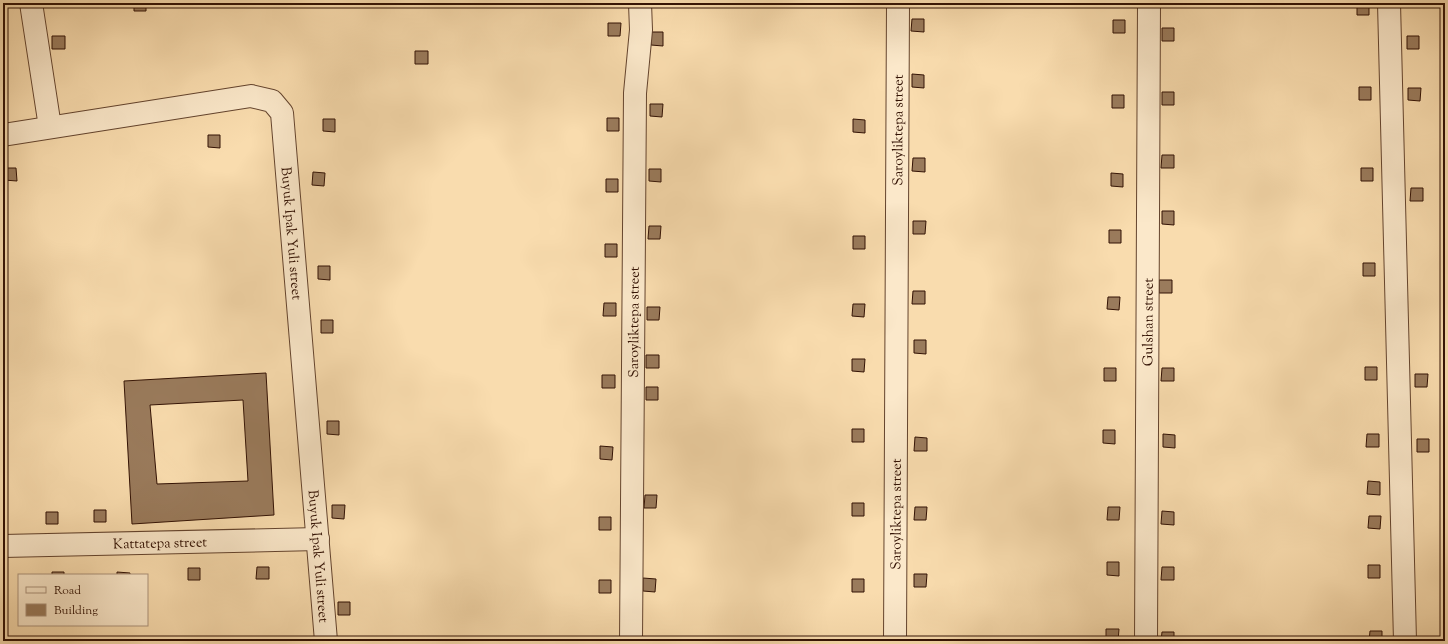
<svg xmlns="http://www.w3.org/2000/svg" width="1448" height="644" viewBox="0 0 1448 644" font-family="'Sorts Mill Goudy',serif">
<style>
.building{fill:#9a7b5c;stroke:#331204;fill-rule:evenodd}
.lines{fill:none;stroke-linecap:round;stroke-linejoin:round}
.street-casing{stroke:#64442e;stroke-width:24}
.street{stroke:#fbe8ca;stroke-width:22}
.labels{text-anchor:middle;stroke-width:3;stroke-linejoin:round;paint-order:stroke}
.street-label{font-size:14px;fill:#331204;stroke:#fbe8ca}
</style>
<rect width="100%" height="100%" fill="#f9dcae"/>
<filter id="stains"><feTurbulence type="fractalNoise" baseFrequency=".005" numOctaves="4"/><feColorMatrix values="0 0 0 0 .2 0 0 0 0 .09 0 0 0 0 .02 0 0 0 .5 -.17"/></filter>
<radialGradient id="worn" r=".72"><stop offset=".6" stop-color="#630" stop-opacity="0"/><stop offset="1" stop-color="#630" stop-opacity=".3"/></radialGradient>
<path class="building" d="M134,3H146V11H134Z
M1357,3H1369V15H1357Z
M912,19H924V32L911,31Z
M1113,20H1125V33H1113Z
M608,23H621L620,36H608Z
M1162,28H1174V41H1162Z
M651,32H663V46L651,45Z
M52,36H65V49H52Z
M1407,36H1419V49H1407Z
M415,51H428V64H415Z
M912,74L924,75V88L912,87Z
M1359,87H1371V100H1359Z
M1408,88H1421L1420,101L1408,100Z
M1162,92H1174V105H1162Z
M1112,95H1124V108H1112Z
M650,104H663L662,117L650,116Z
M607,118H619V131H607Z
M323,119H335V132L323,131Z
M853,119L865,120V133L853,132Z
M208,135H220V148L208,147Z
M1162,155H1174V168H1161Z
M913,158H925V172L912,171Z
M4,168H16L17,181L4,180Z
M1361,168H1373V181H1361Z
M649,169H661V182L649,181Z
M313,172L325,173L324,186L312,185Z
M1111,173L1123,174V187L1111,186Z
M606,179H618V192H606Z
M1411,188H1423V201H1410Z
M1162,211H1174V225L1162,224Z
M913,221H926L925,234H913Z
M649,226H661L660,239H648Z
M1109,230H1121V243H1109Z
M853,236H865V249H853Z
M605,244H617V257H605Z
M1363,263H1375V276H1363Z
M318,266H330V280L318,279Z
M1159,280H1172V293H1159Z
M913,291H925V304H912Z
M1108,297H1120L1119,310L1107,309Z
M604,303H616V316H603Z
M853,304H865L864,317L852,316Z
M647,307H660L659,320H647Z
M321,320H333V333H321Z
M914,340H926V354L914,353Z
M646,355H659V368H646Z
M852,359H865L864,372L852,371Z
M1365,367H1377V380H1365Z
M1104,368H1116V381H1104Z
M1162,368H1174V381H1161Z
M266,373L274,515L132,524L124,381ZM243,400L248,481L157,484L150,405Z
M1415,374H1428L1427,387H1415Z
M602,375H615V388H602Z
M646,387H658V400H646Z
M327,421H339V435L327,434Z
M852,429H864V442H852Z
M1103,430H1115V444L1103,443Z
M1163,434L1175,435V448L1163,447Z
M1367,434H1379V447H1366Z
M915,437L927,438V451H914Z
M1417,439H1429V452H1417Z
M600,446L613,447L612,460L600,459Z
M1368,481L1380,482V495L1367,494Z
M645,495H657L656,508H644Z
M852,503H864V516H852Z
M332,505H345L344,519L332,518Z
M915,507H927L926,520H914Z
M1108,507H1120L1119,520H1107Z
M94,510H106V522H94Z
M1162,511L1174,512V525L1161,524Z
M46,512H58V524H46Z
M1369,516H1381L1380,529L1368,528Z
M599,517H611V530H599Z
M1107,562H1119V576L1107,575Z
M1368,565H1380V578H1368Z
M257,567H269V579H256Z
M1162,567H1174V580H1161Z
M188,568H200V580H188Z
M52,572H64V575H52Z
M117,572L130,573V575H117Z
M914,574H927L926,587H914Z
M643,578L656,579L655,592L643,591Z
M852,579H864V592H852Z
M599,580H611V593H599Z
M338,602H350V615H338Z
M1106,629H1119L1118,641H1106Z
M1370,631H1382V641H1369Z
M1162,632H1174V641H1161Z"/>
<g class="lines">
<g class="street-casing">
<g id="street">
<path d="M31,3L50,127"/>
<path d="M1389,3L1405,641"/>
<path id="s1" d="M3,135L251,96L272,101L282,113L326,641"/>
<path id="s2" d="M3,546L318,539"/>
<path id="s3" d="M631,641L635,93L641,30L640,3"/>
<path id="s4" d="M895,641L898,3"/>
<path id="s5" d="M1146,641L1149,3"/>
</g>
</g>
<use href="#street" class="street"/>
</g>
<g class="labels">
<g class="street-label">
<text dy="5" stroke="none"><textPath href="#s4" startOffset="511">Saroyliktepa street</textPath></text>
<text dy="5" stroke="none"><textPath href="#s1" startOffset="409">Buyuk Ipak Yuli street</textPath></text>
<text dy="5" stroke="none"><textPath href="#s3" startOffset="319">Saroyliktepa street</textPath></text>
<text dy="5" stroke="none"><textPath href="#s5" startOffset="319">Gulshan street</textPath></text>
<text dy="5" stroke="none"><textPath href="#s4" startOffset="127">Saroyliktepa street</textPath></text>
<text dy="5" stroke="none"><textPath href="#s2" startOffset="157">Kattatepa street</textPath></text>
<text dy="5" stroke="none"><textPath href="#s1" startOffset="733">Buyuk Ipak Yuli street</textPath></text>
</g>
</g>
<rect width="1448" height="644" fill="none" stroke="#f9dcae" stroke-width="16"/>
<rect x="4" y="4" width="1440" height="636" fill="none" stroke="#331204" stroke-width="2"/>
<rect x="8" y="8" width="1432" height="628" fill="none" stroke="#331204"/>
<rect x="18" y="574" width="130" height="52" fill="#fbe8ca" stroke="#ab927b"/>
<rect x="26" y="587" width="20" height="6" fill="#fbe8ca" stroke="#ab927b"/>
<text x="54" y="594" font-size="12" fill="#331204">Road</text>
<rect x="26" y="604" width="20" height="12" fill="#9a7b5c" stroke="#ab927b"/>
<text x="54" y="614" font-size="12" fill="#331204">Building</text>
<rect width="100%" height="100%" filter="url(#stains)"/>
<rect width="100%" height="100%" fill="url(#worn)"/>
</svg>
